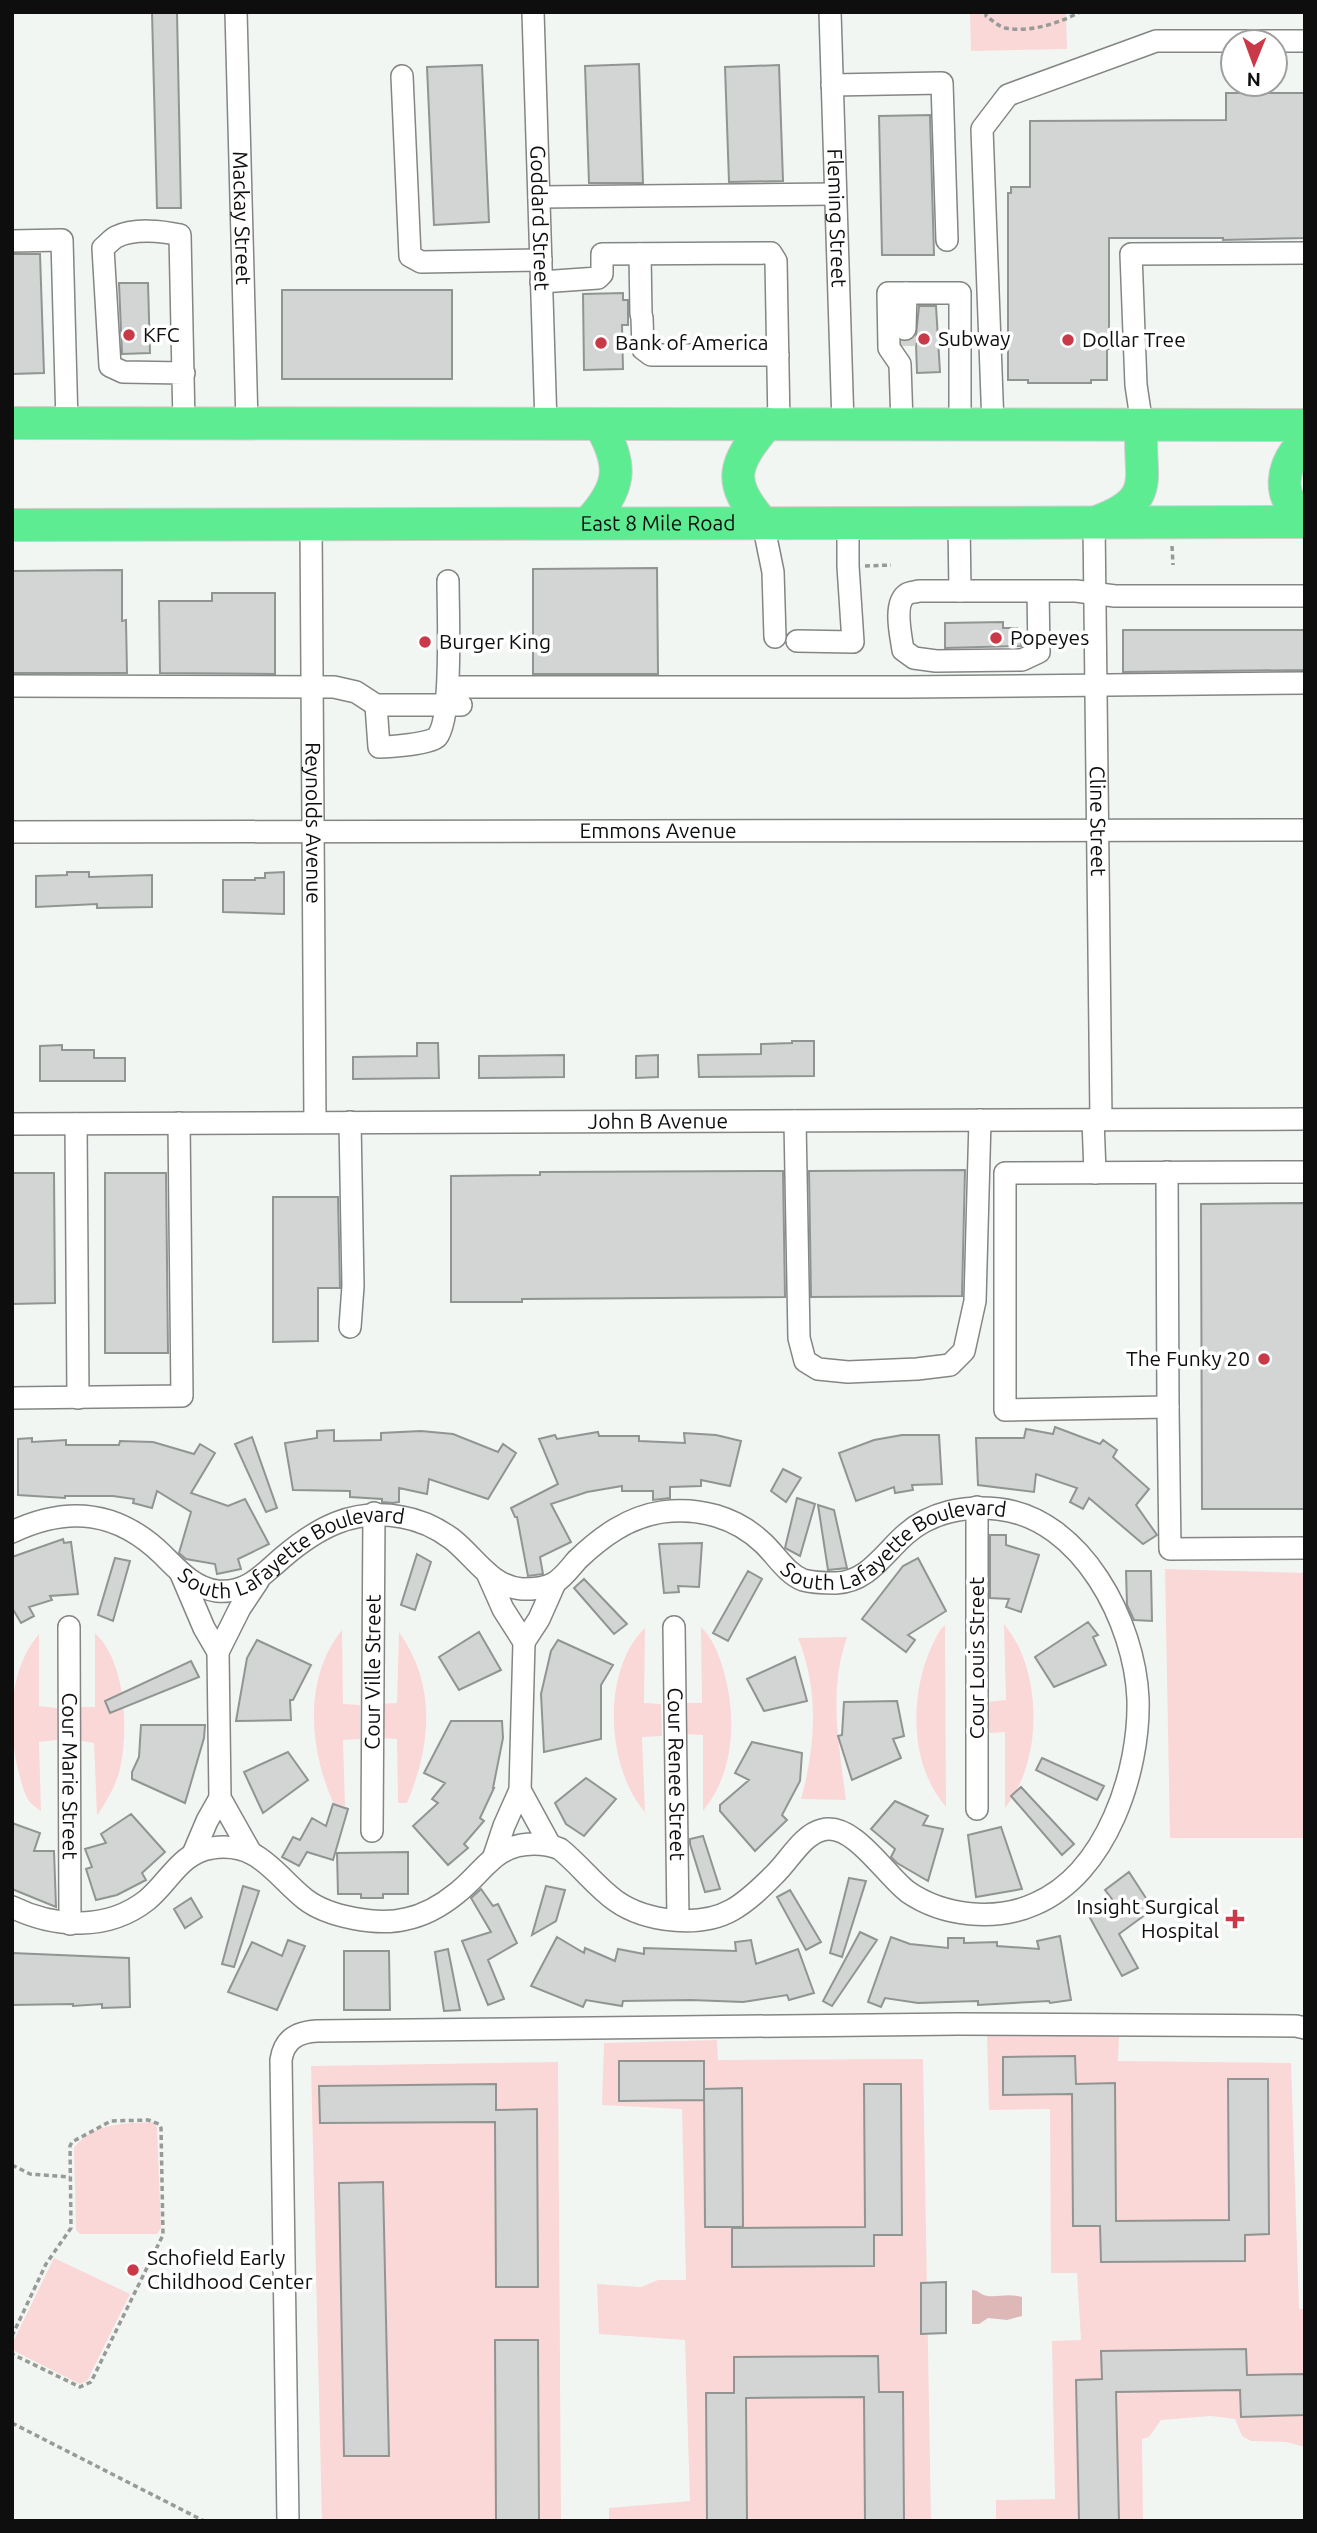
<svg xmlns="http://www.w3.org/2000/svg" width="1317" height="2533" viewBox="0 0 1317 2533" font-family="Ubuntu,sans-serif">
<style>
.green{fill:#fad8d7}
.water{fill:#deb8b7}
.building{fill:#d2d5d3;stroke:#919592;stroke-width:2}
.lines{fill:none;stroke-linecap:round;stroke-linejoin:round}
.minor-tunnel{stroke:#d0d3d0;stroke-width:21;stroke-dasharray:21 10;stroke-linecap:butt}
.minor-casing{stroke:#838683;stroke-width:24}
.highway-casing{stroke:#cfcfcf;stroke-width:34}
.path{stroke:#979a97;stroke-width:3.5;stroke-dasharray:5 3.5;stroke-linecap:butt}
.minor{stroke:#fff;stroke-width:21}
.highway{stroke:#5dec92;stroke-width:32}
.poi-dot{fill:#c93948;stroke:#fff;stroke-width:2.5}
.labels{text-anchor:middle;stroke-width:7;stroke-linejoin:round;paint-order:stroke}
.street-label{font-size:21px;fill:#0d0e0d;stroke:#fff}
.poi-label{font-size:21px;fill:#0d0e0d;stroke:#fff;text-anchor:start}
</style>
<rect width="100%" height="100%" fill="#f2f6f3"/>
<path class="green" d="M970,12H1066L1067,49L971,51Z
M1165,1569L1305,1573V1838H1170Z
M1004,1624C1010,1632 1017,1642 1021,1652C1041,1699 1038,1767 1005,1808V1732L991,1733L986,1730L987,1702L1006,1700Z
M945,1625L946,1807C910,1766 909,1697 931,1648C935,1640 938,1631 945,1625Z
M701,1627C712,1638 717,1650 722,1665C737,1713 736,1771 703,1811V1735L684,1734L683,1703H702Z
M645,1628L644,1703L661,1704L662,1736L642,1737L645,1812C606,1768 601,1670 645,1628Z
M342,1630L343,1704L360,1705V1739L343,1740L345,1806L334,1804C309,1750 303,1678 342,1630Z
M399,1632C437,1686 431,1745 407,1803H398L397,1739L380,1738L379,1704L397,1703Z
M95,1633C127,1663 129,1733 119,1773C114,1789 106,1802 97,1816L94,1743L76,1740L77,1707H95Z
M39,1634V1706L57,1708V1740L39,1742L41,1811C37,1808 32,1805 29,1801C23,1792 21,1780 18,1770C8,1726 8,1670 39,1634Z
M847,1637C828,1692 839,1744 846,1800L801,1799C816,1745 819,1690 798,1638Z
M987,2036H1119L1118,2061L1291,2063L1299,2309H1305V2447L1286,2442L1251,2441L1242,2436L1235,2419L1211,2416L1161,2420L1149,2437L1142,2439L1143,2521H996V2500L1055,2499L1052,2341L1081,2340L1077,2273H1051L1050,2109L989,2110Z
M717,2040L718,2060L923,2059L931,2521H609V2508L690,2501L685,2340L599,2334L597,2284L641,2287L658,2280H686L682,2109L602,2105L604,2043Z
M558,2062L561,2521H322L311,2066Z
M153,2122L157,2127L161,2228L157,2234H80L76,2230L74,2148C92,2123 125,2123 153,2122Z
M54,2258L130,2294L87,2381L80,2384L12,2350V2344Z"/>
<path class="water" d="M972,2290C979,2290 980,2295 988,2296C1000,2297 1008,2293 1022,2297V2316L1007,2320L988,2318L979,2324H972Z"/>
<path class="building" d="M152,12H177L181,208H157Z
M639,64L643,183H589L585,66Z
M482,65L489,222L434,225L427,67Z
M779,65L783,181L729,182L725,67Z
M1226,93H1305V238L1223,240V238H1109V349H1107V380H1091V383H1028V380H1008V193H1011V187H1030V121L1226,120Z
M930,115L934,255H882L879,116Z
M12,254H40L44,373L12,374Z
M119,283H148L150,353L122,354Z
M282,290H452V379H282Z
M623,293V300H628V325H622L623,369L584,370L583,294Z
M919,306H936L940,372L917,373L916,344H902V341H911L916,335Z
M657,568L658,674H533V569Z
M122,570V621L126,620L127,673H12V571Z
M212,593H275V674L160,673L159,601H212Z
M1003,622V628H1017V630H1021V646L945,648V623Z
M1123,630H1305V670L1123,672Z
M67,872H89V877L152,875V907L97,908V904L36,907V876L67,875Z
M284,872V914L223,912V880H255V878H265V873Z
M792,1041H814V1076L699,1077L698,1055L761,1054V1044L792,1043Z
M417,1043H438L439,1078L353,1079V1057L417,1056Z
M62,1045V1050H94V1058H125V1081H40V1046Z
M564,1055V1077L479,1078V1056Z
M658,1055V1077L636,1078V1056Z
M965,1170L962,1296L811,1297L809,1171Z
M783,1171L785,1297L522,1299V1302H451V1176L540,1175V1172Z
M12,1173H54L55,1303L12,1304Z
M105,1173H166L168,1353H105Z
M273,1197H338L340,1288H318V1341L273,1342Z
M1305,1203V1509H1202L1201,1204Z
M1055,1427L1100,1444L1103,1440L1117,1450L1113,1457L1149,1489L1136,1505L1157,1535L1143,1544L1089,1498L1083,1509L1070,1502L1077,1488L1036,1474L1034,1492L978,1485L976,1438H1024L1026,1429L1053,1434Z
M334,1430V1441L381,1440V1433L421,1431L453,1434L498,1452L503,1444L516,1453L488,1499L429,1479L427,1494L399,1488V1502L393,1503L382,1502V1499L350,1497V1491L293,1490L285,1443L317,1438V1431Z
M598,1432L599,1436H639V1441L685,1443L684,1433L716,1435L741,1441L730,1486L701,1480V1486L670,1487V1498L653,1500V1491H622V1486L587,1492L551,1504L571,1542L540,1557L543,1574L528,1576L517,1517H515L511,1508L558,1484L539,1439L555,1435L557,1439Z
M902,1435H939L942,1484L912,1485L913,1490L895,1493L894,1487L856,1501L839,1453L874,1440Z
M252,1437L277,1508L266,1512L235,1444Z
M32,1438V1442L66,1440V1445H119L120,1441L153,1442L194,1454L200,1444L215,1453L191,1493L228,1506L245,1499L269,1544L238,1559L241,1569L217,1574L215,1564L186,1559L179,1553L191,1512L157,1491L152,1508L133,1503L134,1499L113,1496H65V1498L18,1495V1439Z
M783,1469L801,1478L786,1502L771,1491Z
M797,1498L815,1504L800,1556L785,1548Z
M818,1505L834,1510L847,1568L828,1570Z
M990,1535H1006V1545L1039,1555L1021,1612L1006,1607L1009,1599L990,1598Z
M63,1539L64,1543L71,1542L78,1594L50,1596L52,1600L29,1607L34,1616L21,1623L14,1611L12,1612V1557Z
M702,1543L699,1587L678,1586L679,1592L664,1593L659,1544Z
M417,1554L431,1562L415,1610L401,1605Z
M115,1558L130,1561L113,1621L98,1615Z
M918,1558L946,1611L908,1635L915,1640L906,1652L862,1619L903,1566Z
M748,1571L762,1579L728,1641L713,1633Z
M1126,1571H1151L1152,1621L1134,1620L1127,1605Z
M584,1579L627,1624L614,1634L574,1588Z
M1088,1622L1098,1635L1093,1637L1106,1665L1054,1687L1035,1657Z
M479,1632L501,1670L459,1690L439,1657Z
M257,1640L311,1665L293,1700H290L291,1720L236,1721L247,1658Z
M558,1640L613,1665L601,1685V1739L544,1752L541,1694L551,1651Z
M795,1657L807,1701L764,1711L747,1679Z
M191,1661L199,1677L110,1713L105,1701Z
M897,1701L904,1736L893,1739L901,1758L852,1780L838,1736L842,1735L844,1702Z
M451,1721H502L503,1738L493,1788H494L480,1818L484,1821L464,1844L468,1848L448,1865L413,1826L438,1803L432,1799L445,1783L424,1773Z
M141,1725H205L204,1738L185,1803L132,1779V1772L139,1757Z
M752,1742L802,1753L800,1781L782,1815L787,1820L755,1851L720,1811V1805L749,1780L735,1773Z
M288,1752L308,1780L263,1813L244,1772Z
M1042,1758L1104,1786L1097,1800L1036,1770Z
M586,1778L616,1799L584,1836L566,1824L555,1803Z
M1021,1787L1074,1844L1062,1855L1011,1796Z
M895,1801L928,1816L923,1825L943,1829L928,1881L897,1863L891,1857L895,1849L871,1829Z
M333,1804L348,1809L333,1860L307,1852L299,1866L282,1857L293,1837L300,1840L312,1818L326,1826Z
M131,1814L165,1852L142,1873L146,1880L117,1895L96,1900L86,1869L92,1867L85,1849L106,1843L101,1834Z
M12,1823L40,1833L34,1851H54L56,1907L12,1889Z
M1001,1827L1022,1889L976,1897L968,1835Z
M703,1836L720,1889L705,1892L690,1844V1839Z
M408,1852V1894H383V1898H361V1894H338L337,1853Z
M1129,1872L1153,1909L1119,1934L1138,1968L1122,1976L1089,1916L1115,1903L1105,1890Z
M849,1878L866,1881L842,1957L830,1953Z
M243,1886L259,1891L234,1967L222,1964Z
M546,1886L565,1890L556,1921L532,1935Z
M481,1889L493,1906L498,1904L517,1943L488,1960L504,1999L488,2005L462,1941L491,1932L471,1898Z
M790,1890L821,1942L806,1950L777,1897Z
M191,1898L202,1917L185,1928L174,1909Z
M860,1932L877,1940L832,2006L823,2001Z
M1060,1936L1071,2000L1050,2003L1049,2001L978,2005V2001L918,2003L885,1998L881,2007L868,2002L891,1937L910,1944L948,1948V1938H964V1943L997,1942V1946L1039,1949L1037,1941Z
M557,1937L584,1953L585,1948L615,1961L618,1949L644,1954V1948L736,1951L735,1942L751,1940L756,1964L798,1949L814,1993L789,2000L787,1995L743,2002L691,2000L623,2001L622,2006L586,2000L583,2007L531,1986Z
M288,1940L305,1946L277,2010L228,1992L252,1942L282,1956Z
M448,1949L460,2010L444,2011L435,1952Z
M344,1951H389L390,2010H344Z
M12,1953L129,1958L130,2007L102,2008V2004L73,2006V2004L12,2005Z
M1075,2056L1076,2084L1115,2083L1116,2221L1229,2220L1228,2079H1268L1269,2234L1245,2235V2261L1101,2262L1100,2226H1073L1072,2094L1003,2095V2057Z
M619,2061H704V2100L619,2101Z
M496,2084V2110L537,2109L538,2287H496L495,2122L320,2123L319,2086Z
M864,2084H901L902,2235H874V2266L732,2267V2228L865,2227Z
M742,2088L743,2227H705L704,2089Z
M383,2182L389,2456H344L339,2183Z
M946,2282V2333L921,2334V2283Z
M495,2340H538L539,2520L496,2521Z
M1246,2349L1247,2375L1305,2374V2415L1241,2417L1240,2390L1116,2392L1119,2521H1079L1076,2380L1102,2379L1101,2351Z
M878,2356L879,2392H903L904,2521H865L864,2397L746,2398L747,2521H707L706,2393H734V2357Z"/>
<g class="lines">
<path class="minor-tunnel" d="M905,329V346"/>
<g class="minor-casing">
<g id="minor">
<path id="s1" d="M236,12L247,423"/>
<path id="s2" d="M533,12L546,424"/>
<path id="s3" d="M830,12L843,424"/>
<path d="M402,76L410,256L421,262L541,260"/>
<path d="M832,85L942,83L947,240"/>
<path d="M539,197L835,194"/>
<path d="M12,241L62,240L67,423"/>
<path d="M640,254L641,314"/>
<path d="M541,282L598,278L602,274V254L771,253L776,261L779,424"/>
<path d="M642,318L643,349L651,355H778"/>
<path d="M905,329L906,293"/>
<path d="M184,373L123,372L110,366L103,248C107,245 112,239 116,237C134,228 162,231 180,235L184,423"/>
<path d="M902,424L900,364L889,348L888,293H960V425"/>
<path d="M993,425L982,129L1008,95L1156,41H1305"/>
<path d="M1142,425L1136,385L1131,254L1305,253"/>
<path id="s4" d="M1094,522L1101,1120"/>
<path d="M763,523L773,572L775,637"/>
<path d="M959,523L960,591"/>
<path id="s5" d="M311,525L315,1122"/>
<path d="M1038,591L1039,652L1022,660L936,661L914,658L903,650C901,636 893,603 907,594C910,592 915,592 919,591H1076L1115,596H1305"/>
<path d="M797,641L853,642L848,566V524"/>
<path d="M12,686L334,687L356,692L376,705H461"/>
<path d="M460,687H906L1305,683"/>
<path d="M376,705L379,747C389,747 431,744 437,737C453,718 448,611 448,581"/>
<path id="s6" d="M12,832L1305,830"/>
<path d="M1093,1120L1095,1173"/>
<path d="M795,1121L799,1338L805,1361L818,1369L848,1372L917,1369L950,1365L964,1351L975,1301L980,1120"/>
<path d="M350,1122L353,1286L350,1327"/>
<path id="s7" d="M12,1124L1305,1119"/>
<path d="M76,1124L78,1398"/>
<path d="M1167,1172L1168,1407"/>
<path d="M1305,1172L1005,1173V1410L1168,1407L1170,1549L1305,1548"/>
<path d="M12,1398L182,1396L179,1123"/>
<path id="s8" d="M12,1532C69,1505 118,1511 163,1555C178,1570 194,1588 217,1591C247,1594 262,1575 282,1558C318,1527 354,1508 402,1517C420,1520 437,1528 452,1539C475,1557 491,1587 522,1589C532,1589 544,1589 554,1583C563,1578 570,1568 577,1560C601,1537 628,1517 662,1512C699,1507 736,1517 763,1543C776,1555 786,1573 803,1580C813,1583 826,1583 836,1583C868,1582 884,1553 906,1534C931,1512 966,1505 998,1509C1082,1518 1135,1623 1138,1699C1140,1771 1107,1873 1035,1904C995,1922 943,1916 908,1892C886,1876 853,1821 822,1830C802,1835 789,1861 774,1875C762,1887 748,1901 732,1910C700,1928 646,1922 616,1901C595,1886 580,1865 560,1849C551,1845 544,1844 534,1844C494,1844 485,1871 457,1893C441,1906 426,1915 406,1919C378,1926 328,1917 305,1899C274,1874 258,1841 212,1848C181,1852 169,1882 147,1900C108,1931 55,1928 12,1907"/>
<path d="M487,1573L503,1609L524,1642L520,1790L504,1826L494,1856"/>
<path d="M181,1574L204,1628L218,1652L220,1798L251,1853"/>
<path id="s9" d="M69,1627L70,1924"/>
<path id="s10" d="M674,1627L678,1920"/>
<path d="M524,1642L539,1619L555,1583"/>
<path d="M218,1652L240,1608L258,1581"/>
<path d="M520,1790L550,1845"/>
<path d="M977,1809V1507"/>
<path id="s11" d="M372,1831L374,1513"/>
<path d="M193,1854L207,1821L220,1798"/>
<path d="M288,2521L281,2060C284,2040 297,2032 317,2031L958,2024L1296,2026L1305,2028"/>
</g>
</g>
<g class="highway-casing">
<g id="highway">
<path d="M12,423L1305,425"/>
<path d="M1305,443C1282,459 1274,502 1305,514"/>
<path d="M1099,521C1161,498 1136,474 1142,425"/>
<path d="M588,523C621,488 624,466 600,425"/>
<path d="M763,523C726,482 733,464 767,424"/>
<path id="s12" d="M12,525L1305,522"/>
</g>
</g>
<path class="path" d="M986,12V16C992,20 998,26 1005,28C1029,33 1060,23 1080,12
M1172,546L1173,565
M865,566L891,565
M12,2165L30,2174L70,2177
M12,2336L46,2264L71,2228L70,2146L72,2142L111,2121L148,2120L159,2124L161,2128L163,2235L91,2382L80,2387L12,2354
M12,2423L204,2521"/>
<use href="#minor" class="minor"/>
<use href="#highway" class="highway"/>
</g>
<g class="poi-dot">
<circle cx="129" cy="335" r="7"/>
<circle cx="924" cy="339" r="7"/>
<circle cx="1068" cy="340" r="7"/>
<circle cx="601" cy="343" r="7"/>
<circle cx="996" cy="638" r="7"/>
<circle cx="425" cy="642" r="7"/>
<circle cx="1264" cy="1359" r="7"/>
<path d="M1231.5 1908.5h7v7h7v7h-7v7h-7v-7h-7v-7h7z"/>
<circle cx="133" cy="2270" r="7"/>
</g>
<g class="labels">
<g class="street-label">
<text dy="7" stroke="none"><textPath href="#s1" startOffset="206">Mackay Street</textPath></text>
<text dy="7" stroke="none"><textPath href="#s2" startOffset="206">Goddard Street</textPath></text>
<text dy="7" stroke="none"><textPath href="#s3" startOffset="206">Fleming Street</textPath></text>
<text dy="7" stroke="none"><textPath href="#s12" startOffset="646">East 8 Mile Road</textPath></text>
<text dy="7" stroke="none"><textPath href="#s4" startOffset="299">Cline Street</textPath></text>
<text dy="7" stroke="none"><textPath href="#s5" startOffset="298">Reynolds Avenue</textPath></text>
<text dy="7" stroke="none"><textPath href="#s6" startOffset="646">Emmons Avenue</textPath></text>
<text dy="7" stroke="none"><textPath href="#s7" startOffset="646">John B Avenue</textPath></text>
<text dy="7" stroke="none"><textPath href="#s8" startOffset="1012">South Lafayette Boulevard</textPath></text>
<text dy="7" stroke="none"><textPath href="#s8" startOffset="315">South Lafayette Boulevard</textPath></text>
<text transform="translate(977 1658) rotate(-90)" y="7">Cour Louis Street</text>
<text dy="7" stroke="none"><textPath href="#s11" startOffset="159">Cour Ville Street</textPath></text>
<text dy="7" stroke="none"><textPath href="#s10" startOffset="147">Cour Renee Street</textPath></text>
<text dy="7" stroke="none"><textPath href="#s9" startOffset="149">Cour Marie Street</textPath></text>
</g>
<g class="poi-label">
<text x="143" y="342">KFC</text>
<text x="938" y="346">Subway</text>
<text x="1082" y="347">Dollar Tree</text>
<text x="615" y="350">Bank of America</text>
<text x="1010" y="645">Popeyes</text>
<text x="439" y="649">Burger King</text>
<text x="1250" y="1366" text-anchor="end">The Funky 20</text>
<text x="1219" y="1914" text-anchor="end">Insight Surgical<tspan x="1219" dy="24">Hospital</tspan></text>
<text x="147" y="2265">Schofield Early<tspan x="147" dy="24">Childhood Center</tspan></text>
</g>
</g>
<rect width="1317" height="2533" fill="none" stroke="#0d0e0d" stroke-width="28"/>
<g transform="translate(1254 63) rotate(181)"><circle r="33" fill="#ffffff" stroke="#9e9f9e" stroke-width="2"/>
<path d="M0-5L12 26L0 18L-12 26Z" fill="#c93948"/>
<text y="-10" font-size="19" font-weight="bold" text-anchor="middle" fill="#0d0e0d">N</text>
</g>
</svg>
